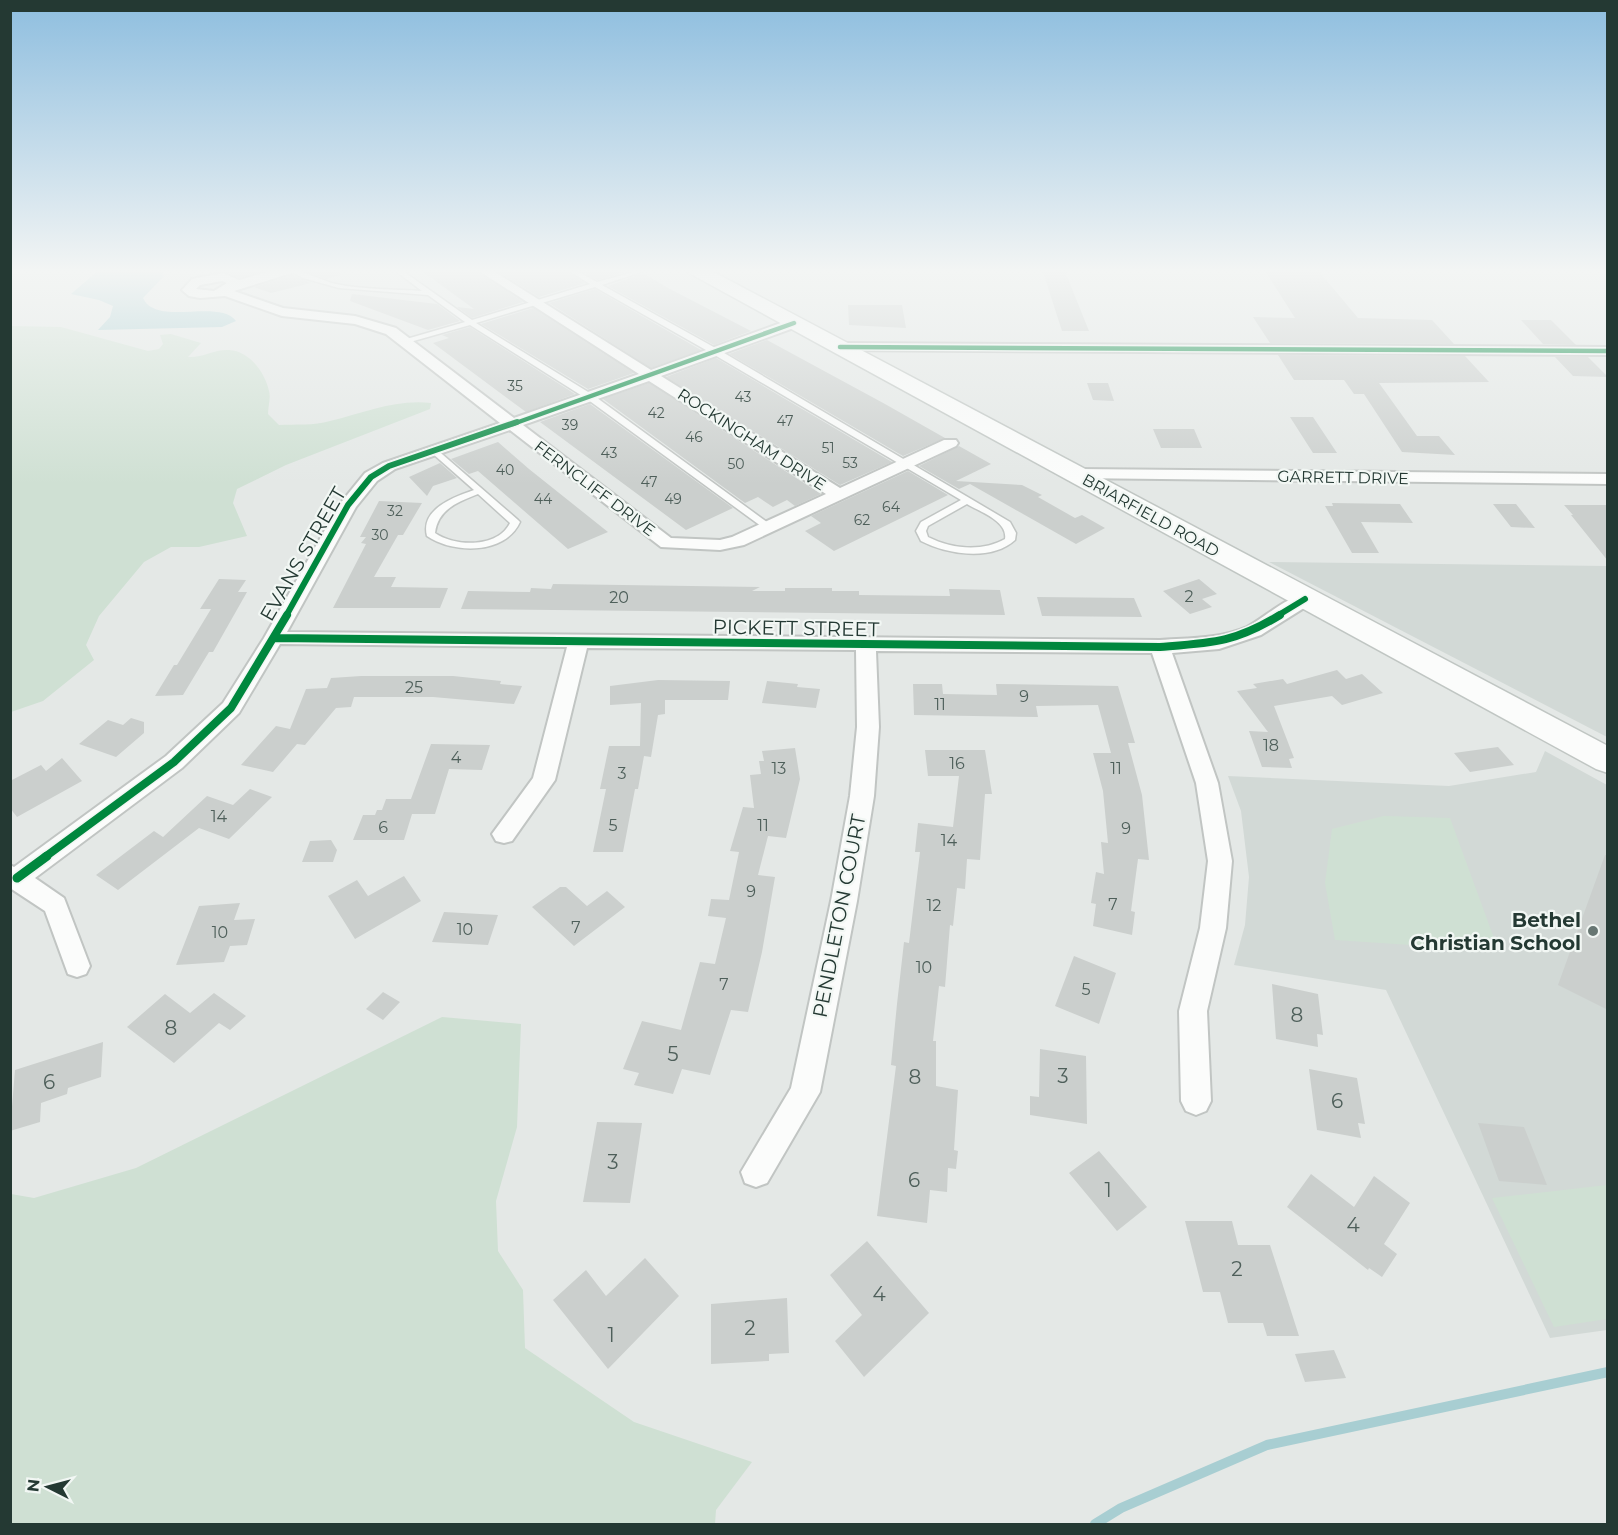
<svg xmlns="http://www.w3.org/2000/svg" width="1618" height="1535" viewBox="0 0 1618 1535" font-family="Montserrat,sans-serif">
<style>
.built{fill:#d2d9d6}
.green{fill:#cfe0d3}
.water{fill:#a8ced2}
.lines{fill:none;stroke-linecap:round;stroke-linejoin:round}
.stream{stroke:#a8ced2;stroke-width:10}
.building{fill:#cbcfcd}
.service-casing{stroke:#c1c5c3;stroke-width:3}
.minor-casing{stroke:#c1c5c3;stroke-width:4}
.secondary-casing{stroke:#c0c6c3;stroke-width:3}
.service{fill:#fbfcfb;fill-rule:evenodd}
.minor{fill:#fbfcfb;fill-rule:evenodd}
.secondary{fill:#fbfcfb;fill-rule:evenodd}
.cycleway-far3-casing{stroke:#f2f7f4;stroke-width:7}
.cycleway-far2-casing{stroke:#f2f7f4;stroke-width:9}
.cycleway-far1-casing{stroke:#f2f7f4;stroke-width:11}
.cycleway-casing{stroke:#f2f7f4;stroke-width:13}
.cycleway-far3{stroke:#00873e;stroke-width:4.5}
.cycleway-far2{stroke:#00873e;stroke-width:6}
.cycleway-far1{stroke:#00873e;stroke-width:8}
.cycleway{stroke:#00873e;stroke-width:9}
.poi-dot{fill:#677672;stroke:#f2f7f4;stroke-width:2}
.labels{text-anchor:middle;stroke-width:4.5;stroke-linejoin:round;paint-order:stroke}
.far-number-label{font-size:14px;fill:#4e5f5a}
.far-street-label{font-size:16px;fill:#243933;stroke:#f2f7f4}
.number-label{font-size:16px;fill:#4e5f5a}
.street-label{font-size:20px;fill:#243933;stroke:#f2f7f4}
.poi-label{font-size:20px;font-weight:bold;fill:#243933;stroke:#f2f7f4;text-anchor:end}
.near-number-label{font-size:20px;fill:#4e5f5a}
</style>
<rect width="100%" height="100%" fill="#e4e8e6"/>
<path class="built" d="M1269,562L1607,566V737Z
M1545,751L1607,785V1330L1550,1338L1386,990L1234,965L1245,925L1249,877L1241,811L1228,776L1449,786L1536,772Z"/>
<path class="green" d="M11,326L61,327L148,351L159,349L163,344L160,335L171,334L201,343L188,357C202,358 215,349 229,350C249,351 265,372 269,391C271,397 268,407 268,414L279,425C295,424 314,426 330,421C364,413 395,399 431,403L430,409L286,465L237,489L233,503L247,536L199,547H171L144,562L99,616L86,645L94,660L43,701L11,712Z
M1384,816L1450,818L1495,941L1487,950L1335,940L1325,883L1332,829Z
M442,1017L521,1024L517,1127L496,1201L498,1251L523,1290L525,1348L634,1422L752,1462L716,1510L715,1524H11V1194L34,1198L136,1168Z
M1607,1185V1319L1554,1327L1492,1198Z"/>
<path class="water" d="M100,269H161L164,276L143,298C156,327 219,298 236,321L222,327L98,330L110,317L113,306L99,300L71,294Z"/>
<g class="lines">
<path class="stream" d="M1095,1524L1121,1508L1267,1445L1608,1372"/>
</g>
<path class="building" d="M210,269H271L239,278L224,271L214,272Z
M299,269H340V275L326,279Z
M419,269H474L523,302L472,318L457,307L474,309Z
M494,269H564L585,283L539,297Z
M577,269H636L597,280Z
M1042,269H1064L1089,331H1062Z
M1264,269H1317L1358,318L1432,320L1454,344L1270,343L1253,317L1295,318Z
M643,273L668,288L751,331L714,345L608,286Z
M293,275L311,283L271,293L254,287Z
M595,289L701,350L651,368L549,303Z
M352,294L437,304L460,321L428,330L350,301Z
M848,305H902L906,328L849,325Z
M533,308L634,373L588,389L481,324Z
M1521,320H1551L1576,345L1543,344Z
M470,327L575,394L526,412L433,343L449,338L442,335Z
M767,340L885,404L945,438L903,456L729,354Z
M1278,355L1465,356L1489,382L1379,383L1417,436H1439L1455,455L1402,452L1364,394H1354L1344,380H1294Z
M1555,357H1588L1608,377L1573,376Z
M716,358L892,462L840,485L666,377Z
M649,383L821,494L795,506L787,500L773,507L758,497L745,503L603,399Z
M1087,383H1108L1114,401L1093,400Z
M590,404L733,508L686,530L540,422Z
M1290,417H1313L1337,453H1313Z
M1153,429H1194L1202,448H1161Z
M498,442L529,469L608,532L568,549L478,471L469,474L451,459Z
M959,446L991,464L956,481L1022,485L1042,495L1038,497L1075,518L1082,515L1105,528L1076,544L970,484L959,489L919,466Z
M440,463L457,478L433,486L427,496L409,477Z
M908,471L948,495L834,551L805,531L821,523L811,516Z
M379,501L422,503L403,535H398L374,577H396L391,587L448,588L440,608H333L366,544L361,543L366,537H360Z
M1332,503L1400,504L1413,523L1361,522L1379,553H1352L1325,506H1333Z
M1493,504H1516L1535,528L1511,527Z
M1564,505H1608V561L1571,515H1573Z
M219,579L246,580L238,592H247L213,652H209L183,695L155,696L174,665H177L211,609H200Z
M1199,579L1217,594L1202,599L1212,607L1190,614L1163,591Z
M553,584L760,587L752,591H785V588H832V591H859V595L950,596L949,589L1000,590L1005,615L461,609L468,591L530,592L531,588L551,589Z
M1037,597L1134,598L1142,617L1042,616Z
M1337,670L1346,679L1362,674L1383,693L1342,705L1332,696L1274,706L1294,758L1289,759L1292,768L1262,767L1249,731L1268,732L1237,691L1257,688L1253,684L1283,679L1287,684Z
M361,676H453L501,681L500,684L522,686L514,704L433,697H354L351,707L336,708L305,745L297,744L273,772L241,765L276,726L290,729L306,689L327,688L331,678Z
M658,680L730,681L728,700H665V714L658,715L651,757L644,756L638,789H635L623,852H593L606,789H600L609,746H640L641,703L610,705V686Z
M767,681L798,684L797,687L820,689L816,708L762,703Z
M913,684H942L943,694L997,695L996,684L1118,686L1135,743H1128L1142,795L1149,860L1138,859L1131,911L1135,912L1132,935L1093,926L1096,904L1091,903L1096,872L1104,874L1101,842L1108,843L1103,791L1093,753H1111L1098,705L1036,706L1038,717L914,715Z
M131,718L144,722V733L116,757L79,744L108,720L123,725Z
M431,744L490,745L482,770L449,769L435,814H412L404,840H353L363,815H375L377,810H382L386,799H411Z
M1498,747L1514,765L1470,772L1454,753Z
M795,748L800,779L786,838L768,836L758,875L775,877L762,952L748,1012L731,1010L710,1075L682,1069L673,1094L634,1085L639,1073L623,1069L642,1021L681,1030L700,962L715,964L726,918L708,916L711,899L729,900L739,852L730,851L743,807L754,808L750,775L761,774L759,761H764L762,751Z
M925,750H985L992,794H985L980,860L967,859L965,889L957,888L953,926L950,925L945,987L939,986L933,1041H936V1086L958,1090L954,1150L958,1151L956,1169L948,1168L947,1192L930,1190L927,1223L877,1216L896,1066L891,1065L897,1004L904,942L909,943L920,852H915L918,823L953,827L959,776H928Z
M62,758L82,781L17,817L10,808V781L41,765L46,771Z
M250,789L272,797L229,839L199,828L118,890L96,875L154,831L163,837L207,796L233,805Z
M331,840L337,850L333,862H302L310,841Z
M1605,855H1608V1010L1558,985Z
M404,876L421,901L355,939L328,896L357,880L368,896Z
M560,887H566L587,906L607,891L625,907L574,946L532,907Z
M240,903L234,920L255,919L247,945L230,946L224,962L176,965L199,906Z
M444,912L498,915L488,945L432,942Z
M1074,956L1116,973L1099,1024L1055,1006Z
M1272,984L1318,994L1323,1035L1317,1034L1318,1047L1276,1039Z
M383,992L400,1002L383,1020L366,1009Z
M214,993L246,1016L230,1030L219,1023L174,1063L127,1027L165,994L190,1013Z
M103,1042L101,1077L68,1088L67,1094L41,1103L40,1122L10,1131L15,1070Z
M1040,1049L1086,1056L1087,1124L1030,1115V1096L1039,1097Z
M1309,1069L1357,1078L1365,1124L1358,1123L1361,1138L1317,1130Z
M597,1122L642,1123L630,1203L583,1202Z
M1478,1123L1524,1127L1547,1185L1499,1181Z
M1099,1151L1147,1207L1117,1231L1069,1173Z
M1311,1174L1354,1207L1374,1176L1410,1203L1384,1244L1397,1254L1382,1277L1369,1268L1368,1270L1287,1207Z
M1185,1221H1232L1238,1245H1270L1299,1336H1267L1263,1323H1228L1220,1292H1203Z
M867,1241L929,1313L864,1377L835,1341L862,1315L830,1275Z
M645,1258L679,1296L608,1369L553,1300L586,1270L606,1296Z
M787,1298L789,1353L769,1354V1361L711,1364V1304Z
M1334,1350L1346,1378L1305,1382L1295,1354Z"/>
<g class="lines">
<g class="service-casing">
<path id="service" d="M287,269C299,268 322,281 336,284C364,290 393,289 422,291L393,269H400L472,320L590,284L566,269H573L597,282L641,270V272L602,285L719,350L1010,522L1016,533L1015,540C991,562 946,554 921,541L916,531L921,522L961,500L713,354L595,287L476,323L593,395L771,525V529H765L587,399L470,325L403,344V340L465,322L428,295L339,288L303,278ZM967,504C980,512 1008,521 1005,539C982,552 952,549 928,537L926,531L928,526Z
M435,448L518,520L520,522C505,555 453,554 427,536C420,509 454,497 474,490L432,453V449ZM478,494L510,523C498,548 455,547 435,533C438,509 458,502 478,494Z"/>
</g>
<g class="minor-casing">
<path id="minor" d="M278,269H297L295,272L234,291L283,308L355,316L396,328L514,418L639,374L476,269H490L651,370L789,320H799L801,323L799,326L661,376L840,488L944,440H956L958,443L956,446L744,545L720,550L661,547L510,430L395,469L377,481L356,507L287,632L1160,640C1189,638 1219,639 1247,627C1265,618 1293,590 1312,595L1315,599L1312,603L1261,635L1219,649L1172,653L1218,783L1232,861L1226,928L1207,1011L1211,1101L1206,1111L1196,1115L1186,1111L1181,1101L1179,1011L1200,928L1208,861L1196,783L1152,653L876,651L879,727L874,796L857,901L820,1092L767,1183L756,1187L745,1183L741,1172L791,1088L831,901L850,796L857,727L856,650L587,648L555,780L512,841L504,843L496,841L492,834L533,778L567,647L280,644L239,713L182,768L35,878L64,898L90,966L86,974L77,977L68,974L45,911L10,888V865L14,867L166,756L223,703L264,638L339,505L365,473L383,463L500,423L386,334L355,324L282,316L225,296L200,298L189,296L182,290L192,279L196,278L223,273L239,280ZM222,281L227,283L214,291L196,289L200,285ZM649,381L826,494L732,537L720,540L671,538L523,425Z
M840,343L1608,347V355L835,350L833,347Z
M1078,469L1608,474V484L1072,478L1070,474L1072,470Z"/>
</g>
<g class="secondary-casing">
<path id="secondary" d="M686,269H708L1608,746V773L1596,769L689,273Z"/>
</g>
<use href="#service" class="service"/>
<use href="#minor" class="minor"/>
<use href="#secondary" class="secondary"/>
<g class="cycleway-far3-casing">
<path id="cycleway-far3" d="M840,347L1608,351
M513,424L794,323"/>
</g>
<g class="cycleway-far2-casing">
<path id="cycleway-far2" d="M286,616L348,505L371,477L389,466L517,422
M1277,616L1305,599"/>
</g>
<g class="cycleway-far1-casing">
<path id="cycleway-far1" d="M274,638L1160,647C1212,643 1234,643 1280,615
M45,857L174,762L231,708L287,615"/>
</g>
<g class="cycleway-casing">
<path id="cycleway" d="M17,878L47,856"/>
</g>
<use href="#cycleway-far3" class="cycleway-far3"/>
<use href="#cycleway-far2" class="cycleway-far2"/>
<use href="#cycleway-far1" class="cycleway-far1"/>
<use href="#cycleway" class="cycleway"/>
</g>
<linearGradient id="sky" x2="0" y2="1"><stop stop-color="#8ebedf"/><stop offset="0.56" stop-color="#f3f5f4"/><stop offset="1" stop-color="#f3f5f4" stop-opacity="0"/></linearGradient>
<rect width="1618" height="484" fill="url(#sky)"/>
<circle class="poi-dot" cx="1593" cy="931" r="6"/>
<g class="labels">
<g class="far-number-label">
<text x="515" y="391">35</text>
<text x="743" y="402">43</text>
<text x="656" y="418">42</text>
<text x="785" y="426">47</text>
<text x="570" y="430">39</text>
<text x="694" y="442">46</text>
<text x="828" y="453">51</text>
<text x="609" y="458">43</text>
<text x="850" y="468">53</text>
<text x="736" y="469">50</text>
<text x="505" y="475">40</text>
<text x="649" y="487">47</text>
<text x="543" y="504">44</text>
<text x="673" y="504">49</text>
<text x="891" y="512">64</text>
<text x="395" y="516">32</text>
<text x="862" y="525">62</text>
<text x="380" y="540">30</text>
</g>
<g class="far-street-label">
<text transform="translate(752 439) rotate(33)" y="6">ROCKINGHAM DRIVE</text>
<text transform="translate(1343 477) rotate(1)" y="6">GARRETT DRIVE</text>
<text transform="translate(595 488) rotate(37)" y="6">FERNCLIFF DRIVE</text>
<text transform="translate(1151 515) rotate(29)" y="6">BRIARFIELD ROAD</text>
</g>
<g class="number-label">
<text x="1189" y="602">2</text>
<text x="619" y="603">20</text>
<text x="414" y="693">25</text>
<text x="1024" y="702">9</text>
<text x="940" y="710">11</text>
<text x="1271" y="751">18</text>
<text x="456" y="763">4</text>
<text x="957" y="769">16</text>
<text x="779" y="774">13</text>
<text x="1116" y="774">11</text>
<text x="622" y="779">3</text>
<text x="219" y="822">14</text>
<text x="613" y="831">5</text>
<text x="763" y="831">11</text>
<text x="383" y="833">6</text>
<text x="1126" y="834">9</text>
<text x="949" y="846">14</text>
<text x="751" y="897">9</text>
<text x="1113" y="910">7</text>
<text x="934" y="911">12</text>
<text x="576" y="933">7</text>
<text x="465" y="935">10</text>
<text x="220" y="938">10</text>
<text x="924" y="973">10</text>
<text x="724" y="990">7</text>
<text x="1086" y="995">5</text>
</g>
<g class="street-label">
<text transform="translate(303 554) rotate(-60)" y="7">EVANS STREET</text>
<text transform="translate(796 628) rotate(1)" y="7">PICKETT STREET</text>
<text transform="translate(839 916) rotate(-79)" y="7">PENDLETON COURT</text>
</g>
<g class="poi-label">
<text x="1581" y="927">Bethel<tspan x="1581" dy="23">Christian School</tspan></text>
</g>
<g class="near-number-label">
<text x="1297" y="1022">8</text>
<text x="171" y="1035">8</text>
<text x="673" y="1061">5</text>
<text x="1063" y="1083">3</text>
<text x="915" y="1084">8</text>
<text x="49" y="1089">6</text>
<text x="1337" y="1108">6</text>
<text x="613" y="1169">3</text>
<text x="914" y="1187">6</text>
<text x="1108" y="1197">1</text>
<text x="1353" y="1232">4</text>
<text x="1237" y="1276">2</text>
<text x="879" y="1301">4</text>
<text x="750" y="1335">2</text>
<text x="611" y="1342">1</text>
</g>
</g>
<rect width="1618" height="1535" fill="none" stroke="#243933" stroke-width="24"/>
<g transform="translate(48 1487) rotate(276)" stroke="#f2f7f4" stroke-width="4.5" paint-order="stroke">
<path d="M0-4.5L10 22L0 15L-10 22Z" fill="#243933"/>
<text y="-9" font-size="16" font-weight="bold" text-anchor="middle" fill="#243933">N</text>
</g>
</svg>
